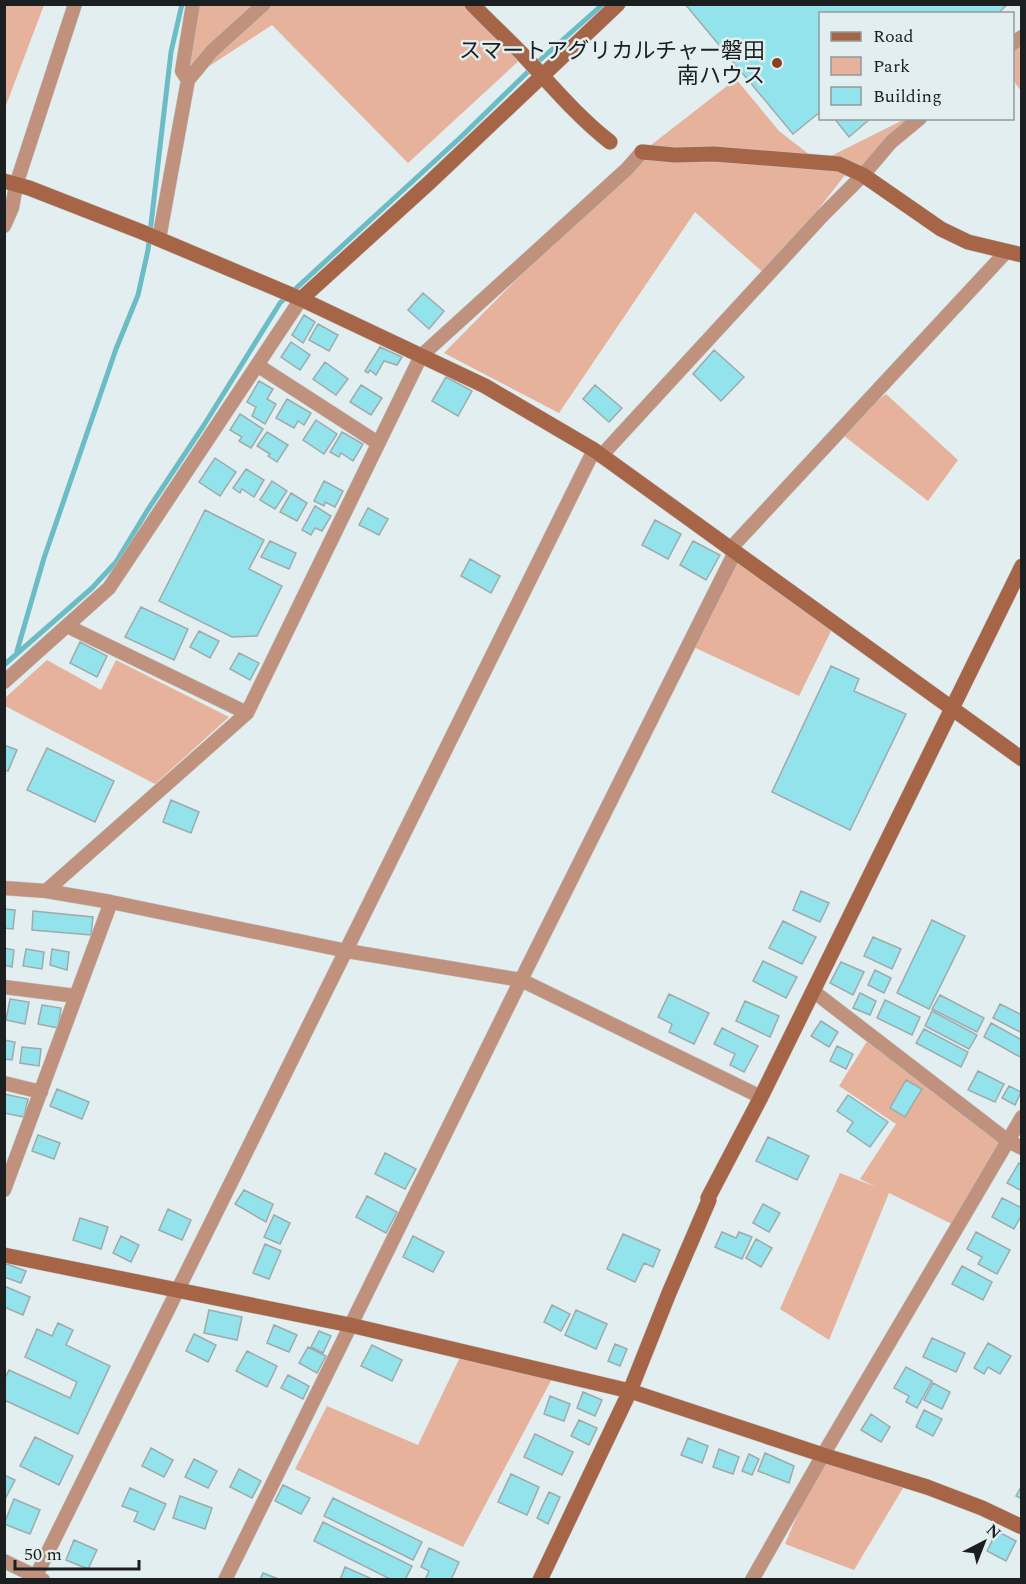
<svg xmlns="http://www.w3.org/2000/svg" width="1026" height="1584" viewBox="0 0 1026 1584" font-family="Spectral,'Noto Sans JP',serif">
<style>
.green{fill:#e6b29c}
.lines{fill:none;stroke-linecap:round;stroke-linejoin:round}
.stream{stroke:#6bbcc4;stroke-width:5}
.building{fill:#92e3eb;stroke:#9faaab;stroke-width:1.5}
.street-casing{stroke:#bec9ca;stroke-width:15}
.secondary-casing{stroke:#bec9ca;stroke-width:16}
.street{stroke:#c0927e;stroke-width:14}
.secondary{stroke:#a76548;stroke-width:15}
.poi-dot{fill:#894220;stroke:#e2eeef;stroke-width:2}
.labels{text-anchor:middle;stroke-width:5;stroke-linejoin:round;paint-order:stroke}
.poi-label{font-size:22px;fill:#1b1f20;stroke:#e2eeef;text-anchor:end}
</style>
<rect width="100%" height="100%" fill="#e2eeef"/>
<path class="green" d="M5,4L44,5L5,108L4,5Z
M199,5H472L524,56L408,163L272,25L188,80Z
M1021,37V91L1013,80V44Z
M736,79L779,131L819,162L905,119H921L863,175L848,171L767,276L695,212L559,413L444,353L642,152Z
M886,394L958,460L928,501L839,432Z
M735,552L834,625L799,696L689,645Z
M47,660L101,690L116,660L229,717L155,784L5,706V698Z
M871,1035L1008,1141L958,1227L889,1193L829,1340L780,1309L840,1173L876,1187L860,1179L896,1124L839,1086Z
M463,1351L555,1373L463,1547L295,1469L327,1406L418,1445Z
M823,1455L903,1488L854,1570L785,1544Z"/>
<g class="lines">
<path class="stream" d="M17,651L44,558L116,349L138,295L148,250L171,52L182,4
M4,665L92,588L116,562L147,511L204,425L280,303L462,136L539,61L603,4"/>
</g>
<path class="building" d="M685,4H1008L997,14H820V112L793,134Z
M834,118H871L849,137Z
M423,293L444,311L429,329L408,310Z
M304,315L315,322L303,343L292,335Z
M318,324L338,335L329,351L309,340Z
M291,342L310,355L300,370L281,357Z
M380,347L402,357L397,365L384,361L376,375L370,370L368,373L365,371Z
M714,350L744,377L721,401L693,374Z
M325,362L348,379L336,395L313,379Z
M446,377L472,391L458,416L432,401Z
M259,381L273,389L267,399L276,404L265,424L252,416L256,407L247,402Z
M361,385L382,398L371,415L350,402Z
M595,385L622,408L609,422L583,399Z
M287,399L311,413L304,425L298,421L294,428L276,418Z
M240,414L263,429L251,448L239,441L242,437L230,430Z
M316,420L337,434L324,454L303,440Z
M267,432L288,445L277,462L268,456L270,454L257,446Z
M342,432L363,444L353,461L341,453L339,457L330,452Z
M215,458L236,472L220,496L199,482Z
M246,469L264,480L254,497L242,489L240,493L233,488Z
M272,481L287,491L275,509L260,500Z
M324,481L343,491L335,507L325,502L324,506L314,501Z
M291,493L307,503L297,521L280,512Z
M315,506L331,516L322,531L315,528L311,535L302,530Z
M368,508L388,519L379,535L359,525Z
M205,510L264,540L249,569L282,586L257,636L232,637L159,601Z
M655,520L681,534L668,559L642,545Z
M270,541L296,553L289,569L261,557Z
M693,541L720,555L706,580L680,565Z
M470,559L500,576L491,593L461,576Z
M141,607L188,629L174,660L125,637Z
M199,631L219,641L210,658L190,647Z
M80,642L107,656L97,677L70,663Z
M239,653L259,663L250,680L230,669Z
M831,666L859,679L854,691L906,714L850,830L772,792Z
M4,745L17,750L8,771L4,770Z
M47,748L114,781L95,822L27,790Z
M171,800L199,812L191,833L163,822Z
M801,891L829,903L820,922L793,910Z
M4,909L15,910L13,929L4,928Z
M33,911L93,917L91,935L32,930Z
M932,920L965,936L929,1009L897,993Z
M783,921L816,937L802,964L769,948Z
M873,937L901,949L892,969L864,956Z
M4,948L14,950L12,967L4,965Z
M26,949L44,952L42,969L23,966Z
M52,949L69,952L67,970L50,965Z
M763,961L797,977L786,998L753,981Z
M841,962L864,972L853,995L830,983Z
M875,970L891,978L884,993L868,985Z
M860,993L876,1001L870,1015L853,1008Z
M669,994L709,1013L694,1044L669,1032L672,1024L658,1017Z
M940,995L984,1018L977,1032L932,1009Z
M10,999L29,1002L25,1024L6,1020Z
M885,1000L920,1017L912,1035L877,1018Z
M745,1001L779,1016L770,1037L736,1021Z
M1000,1004L1022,1015V1033L993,1018Z
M42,1005L61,1008L58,1028L38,1024Z
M932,1011L977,1035L969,1049L925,1026Z
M821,1021L838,1032L829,1047L811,1036Z
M991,1023L1022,1040V1058L984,1037Z
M722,1028L758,1046L744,1072L730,1065L735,1054L714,1044Z
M924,1029L968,1052L961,1067L916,1043Z
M4,1040L15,1042L12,1060L4,1059Z
M837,1046L853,1054L846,1069L830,1061Z
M22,1047L41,1049L39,1066L20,1063Z
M978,1071L1004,1084L995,1102L968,1090Z
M906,1080L922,1089L905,1117L890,1108Z
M1009,1086L1021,1092L1015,1105L1002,1098Z
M57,1089L89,1102L82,1119L50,1106Z
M4,1094L28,1099L24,1117L4,1113Z
M848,1095L888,1122L870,1147L847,1131L853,1122L837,1111Z
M38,1135L60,1143L54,1159L32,1151Z
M768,1137L809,1156L797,1180L756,1161Z
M385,1153L416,1169L405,1189L375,1174Z
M1019,1163L1022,1165V1191L1007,1183Z
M244,1190L273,1204L266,1222L235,1204Z
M367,1196L397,1212L386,1233L356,1217Z
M1002,1198L1022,1208V1214L1014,1229L992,1217Z
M763,1204L780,1213L769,1232L753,1223Z
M168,1209L191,1220L182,1240L159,1230Z
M274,1215L290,1223L280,1244L264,1237Z
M80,1218L108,1227L101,1249L73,1240Z
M722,1232L736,1238L739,1232L752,1237L742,1259L715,1247Z
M976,1232L1010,1250L997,1274L978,1264L982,1257L967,1249Z
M623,1234L660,1250L653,1267L644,1263L635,1282L607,1269Z
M121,1236L139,1245L131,1262L113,1253Z
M413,1236L444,1252L433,1272L403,1257Z
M756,1239L772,1248L761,1267L746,1258Z
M265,1244L281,1251L269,1279L253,1273Z
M4,1263L26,1271L21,1283L4,1277Z
M962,1266L992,1282L983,1300L952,1284Z
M4,1286L30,1297L23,1315L4,1307Z
M552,1305L570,1314L561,1331L544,1322Z
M209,1310L242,1317L237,1340L204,1333Z
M576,1310L607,1324L596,1349L565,1335Z
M58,1323L73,1330L66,1345L110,1366L78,1434L4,1400V1380L9,1370L70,1398L77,1382L25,1357L37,1329L52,1336Z
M274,1325L297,1335L289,1352L267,1343Z
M319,1331L331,1336L323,1353L311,1347Z
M194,1334L216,1345L208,1362L186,1351Z
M932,1338L965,1353L956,1372L923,1357Z
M988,1343L1011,1356L1000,1374L988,1367L984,1374L974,1368Z
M615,1344L627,1349L620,1366L608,1361Z
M372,1345L402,1360L392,1381L361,1366Z
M308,1347L326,1356L317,1373L299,1363Z
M247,1351L277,1366L267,1387L236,1371Z
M906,1367L932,1381L917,1408L906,1402L909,1396L894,1388Z
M288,1375L309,1386L303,1399L281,1388Z
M933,1383L950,1392L942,1409L924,1400Z
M583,1392L602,1400L595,1416L577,1408Z
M550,1396L570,1404L564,1421L544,1414Z
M924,1410L942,1419L933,1436L916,1427Z
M871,1414L890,1427L881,1442L861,1430Z
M579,1420L597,1428L589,1445L571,1436Z
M535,1434L573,1452L562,1475L524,1457Z
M35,1437L73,1456L59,1485L20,1466Z
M688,1438L708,1446L702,1463L681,1455Z
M151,1448L173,1460L164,1477L142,1466Z
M719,1449L739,1457L733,1474L713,1467Z
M765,1453L794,1466L789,1483L758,1471Z
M749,1454L759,1459L752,1475L742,1471Z
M194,1459L217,1471L208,1488L185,1477Z
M239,1469L261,1481L252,1498L230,1487Z
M511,1474L539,1487L527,1515L498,1502Z
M4,1475L15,1480L4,1501Z
M283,1485L310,1498L301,1514L275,1501Z
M1022,1485V1499L1016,1496Z
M130,1488L166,1504L154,1530L134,1521L138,1512L122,1506Z
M549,1492L560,1497L548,1524L537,1518Z
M180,1496L212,1508L205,1529L173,1518Z
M333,1498L422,1542L413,1560L324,1516Z
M14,1499L40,1510L30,1534L4,1524Z
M323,1522L412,1566L405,1580H392L314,1541Z
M997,1531L1016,1541L1006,1561L987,1551Z
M74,1540L97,1550L88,1569L66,1560Z
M429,1548L459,1562L451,1580H425L429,1571L421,1567Z
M345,1567L370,1578L369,1580H340Z
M263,1573L281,1580H260Z"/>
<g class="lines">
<g class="street-casing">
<path id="street" d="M1012,44L1022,37
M188,80L182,71L193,4
M4,226L12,208L16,185L75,4
M159,239L188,80L212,51L264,4
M257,365L378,443
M601,456L822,216L863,175L891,142L920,118
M730,549L1007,251
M67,626L247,713
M4,682L109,588L301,299
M4,888L46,891L111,902L347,951L521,980L761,1097
M46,891L247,713L421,356L627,169L642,152
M4,987L76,996
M813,991L1008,1141L1022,1148
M4,1083L41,1092
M4,1190L111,902
M4,1561L43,1580
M34,1580L594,450
M225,1580L521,980L735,552
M752,1580L823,1455L1022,1117"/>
</g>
<g class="secondary-casing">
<path id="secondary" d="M472,4C489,22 508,39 525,57C552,86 578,117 610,142
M642,152L675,155L714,154L839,164L863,175L941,229L968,242L1022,255
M4,181L29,188L142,232L301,299L485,386L594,450L1022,759
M301,299L430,182L618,4
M4,1255L350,1325L630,1391L823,1455L927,1487L982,1508L1022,1527
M540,1580L630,1391L669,1293L709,1200L708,1198L761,1097L1022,566"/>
</g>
<use href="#street" class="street"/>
<use href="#secondary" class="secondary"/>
</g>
<circle class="poi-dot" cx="777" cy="63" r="6"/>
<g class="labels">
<g class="poi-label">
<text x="765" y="58">スマートアグリカルチャー磐田<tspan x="765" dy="25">南ハウス</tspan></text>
</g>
</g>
<rect width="1026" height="1584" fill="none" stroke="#1b1f20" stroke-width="12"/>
<rect x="819" y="12" width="195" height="108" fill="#e2eeef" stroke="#929b9c" stroke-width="1.5"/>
<rect x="831" y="32" width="30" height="9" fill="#a76548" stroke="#929b9c" stroke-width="1.5"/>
<text x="873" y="42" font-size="18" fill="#1b1f20">Road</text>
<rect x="831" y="57" width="30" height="18" fill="#e6b29c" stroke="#929b9c" stroke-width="1.5"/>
<text x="873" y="72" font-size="18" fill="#1b1f20">Park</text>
<rect x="831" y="87" width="30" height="18" fill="#92e3eb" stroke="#929b9c" stroke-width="1.5"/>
<text x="873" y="102" font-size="18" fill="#1b1f20">Building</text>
<g transform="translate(984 1542) rotate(42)" stroke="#e2eeef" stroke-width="4.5" paint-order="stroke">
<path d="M0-4.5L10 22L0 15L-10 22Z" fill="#1b1f20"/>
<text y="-9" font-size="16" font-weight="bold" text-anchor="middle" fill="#1b1f20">N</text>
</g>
<path d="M15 1560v9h124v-9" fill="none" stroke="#1b1f20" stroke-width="3"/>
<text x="24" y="1560" font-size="18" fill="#1b1f20" stroke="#e2eeef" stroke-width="4.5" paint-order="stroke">50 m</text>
</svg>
